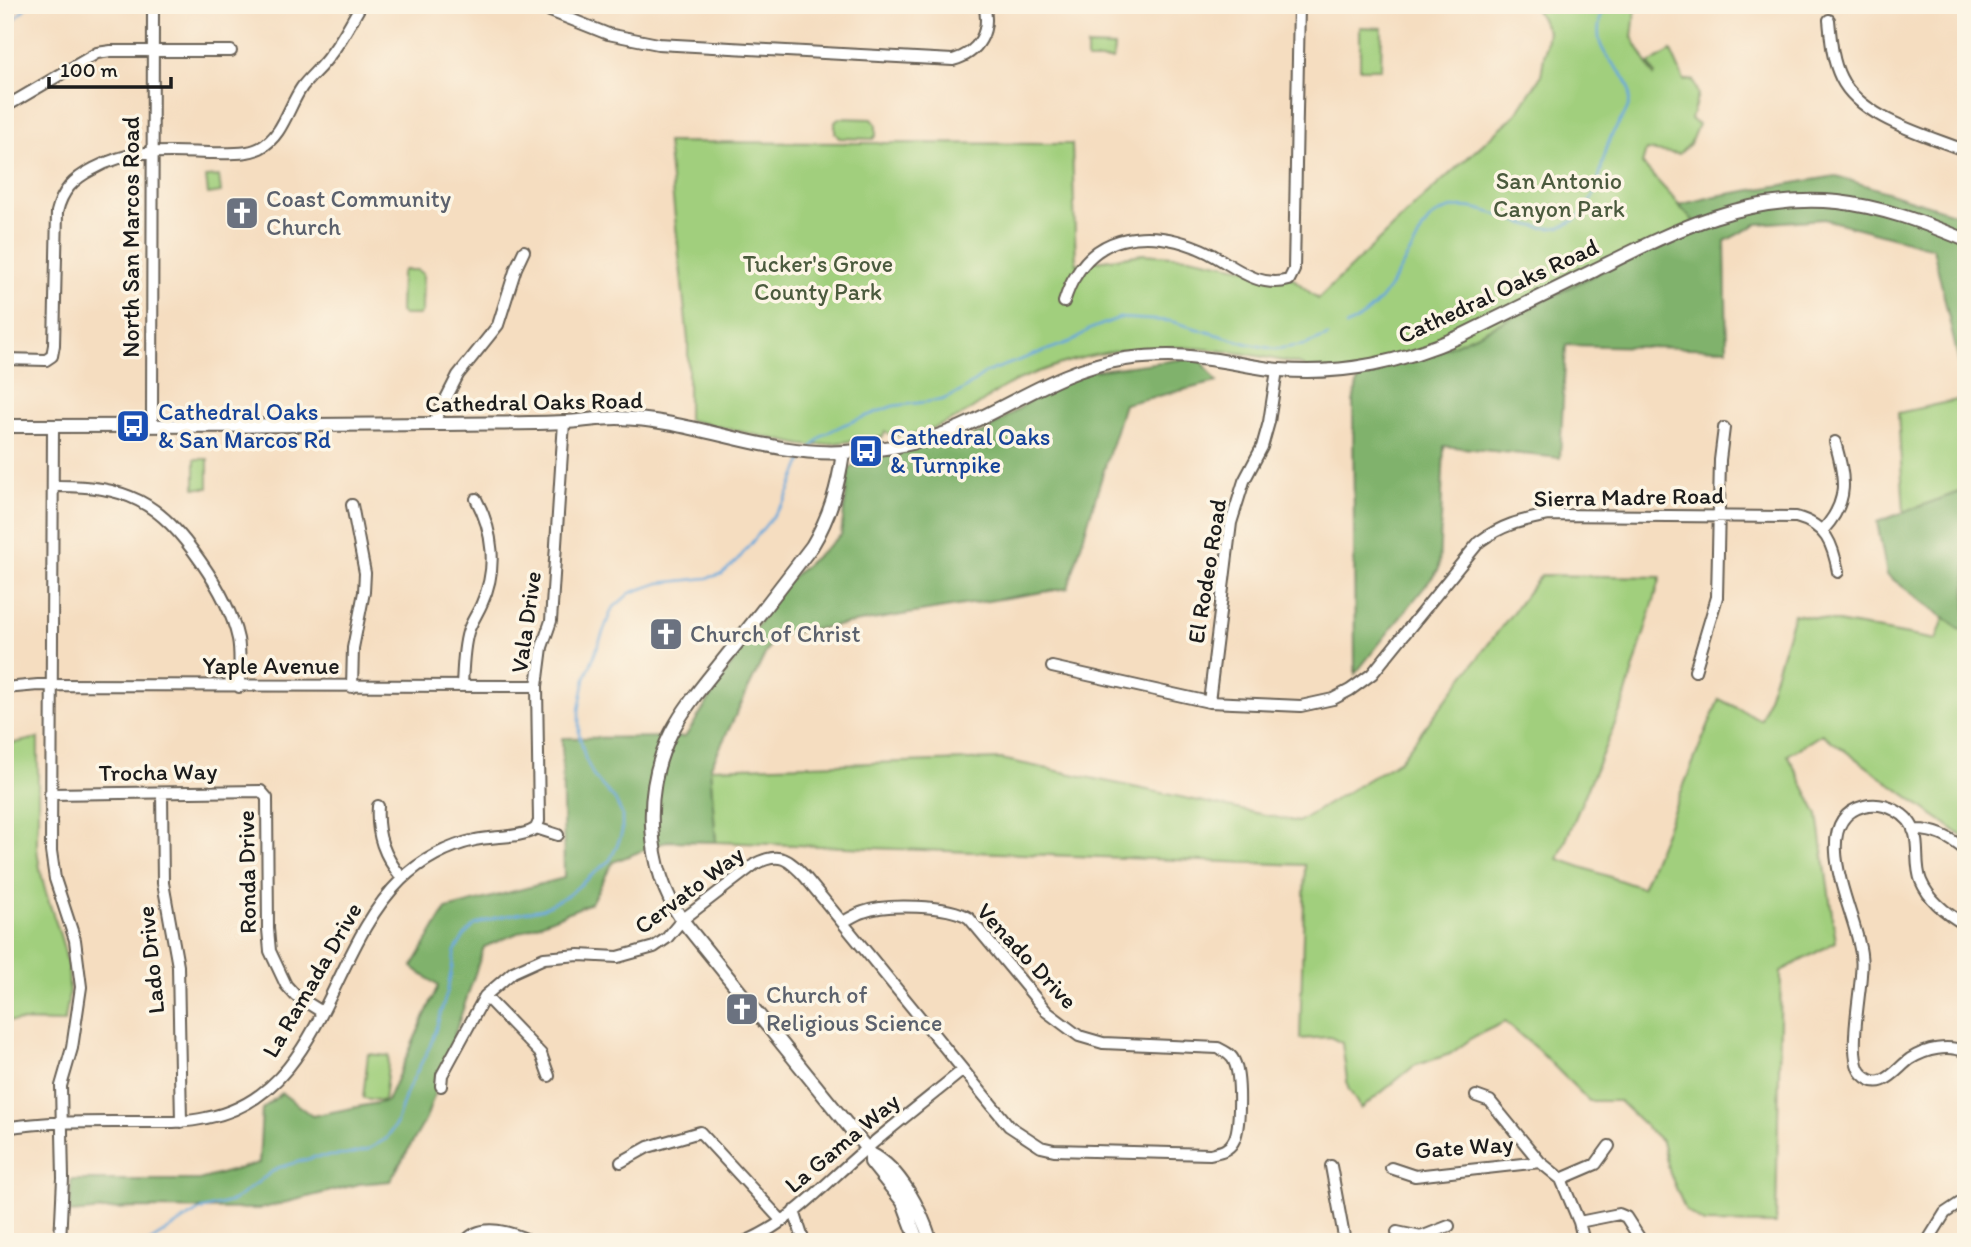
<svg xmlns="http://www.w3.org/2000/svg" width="1971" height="1247" viewBox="0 0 1971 1247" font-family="Itim,sans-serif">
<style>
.green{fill:#a1cf7d;stroke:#5e764c;stroke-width:2}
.forest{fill:#80b26c;stroke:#4e6744;stroke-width:2}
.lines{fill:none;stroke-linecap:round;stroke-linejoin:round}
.stream{stroke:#67a7da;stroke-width:2.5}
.minor-casing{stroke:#686055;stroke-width:14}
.major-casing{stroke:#686055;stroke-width:16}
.minor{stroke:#fff;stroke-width:10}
.major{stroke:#fff;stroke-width:12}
.labels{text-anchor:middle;stroke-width:7;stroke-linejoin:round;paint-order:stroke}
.park-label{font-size:24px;fill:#4b5b3e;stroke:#fcf5e5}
.worship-label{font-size:24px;fill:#5b616d;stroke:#fcf5e5;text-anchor:start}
.street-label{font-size:24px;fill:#1c1c1c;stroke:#fcf5e5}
.transit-label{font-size:24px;fill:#164399;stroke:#fcf5e5;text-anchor:start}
</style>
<rect width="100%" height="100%" fill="#fcf5e5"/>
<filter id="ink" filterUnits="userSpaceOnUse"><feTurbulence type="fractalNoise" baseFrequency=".0143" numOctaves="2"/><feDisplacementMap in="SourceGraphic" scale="14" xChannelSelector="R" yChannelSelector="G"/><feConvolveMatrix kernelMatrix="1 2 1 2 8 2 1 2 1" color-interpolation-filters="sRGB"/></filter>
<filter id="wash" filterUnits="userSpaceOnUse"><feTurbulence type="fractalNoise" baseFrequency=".00686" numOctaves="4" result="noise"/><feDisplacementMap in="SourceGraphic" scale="28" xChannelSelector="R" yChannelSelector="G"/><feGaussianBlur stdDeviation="1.57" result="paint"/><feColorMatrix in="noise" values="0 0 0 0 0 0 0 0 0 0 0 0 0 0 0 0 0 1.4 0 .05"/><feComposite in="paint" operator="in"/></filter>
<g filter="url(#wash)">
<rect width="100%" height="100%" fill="#f5ddc0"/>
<path class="green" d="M1533,5H1636L1632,37L1654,76L1655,74L1649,64L1671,51L1684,80H1693L1698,95L1691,119L1698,124L1690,144L1679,154L1646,150L1642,164L1699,226C1660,244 1622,262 1583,280C1509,317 1438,363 1354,372C1344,373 1331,377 1322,375C1314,374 1307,366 1298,364C1215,346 1140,337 1058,365C1040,371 1020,378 1004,387C992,394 981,404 969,411C950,422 904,444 885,432L883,437L812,446L802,445L688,420V341L667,142L1072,144L1076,264L1143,254L1189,257L1291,277L1318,299L1413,207L1516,114L1541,76L1548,31Z
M1360,27L1382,28L1381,69H1360Z
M1087,46L1114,47L1113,60H1087Z
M840,118L872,119L876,124V135L873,139L839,138L835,133V122Z
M219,176L221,192L208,194L206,177Z
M404,270H417L423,274L422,311L419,315H404L400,312L401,274Z
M1966,398V492H1959L1904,512L1898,413Z
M195,459H208V488H195Z
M1541,575L1661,577L1622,707L1558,859L1642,888L1719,699L1761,720L1794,614L1936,640L1944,618L1966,634V839L1822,734L1788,755L1818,815L1836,942L1781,971L1776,1224L1704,1223L1686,1211L1670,1174L1662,1142L1619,1101H1589L1538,1050L1505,1022L1475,1036L1450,1054L1414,1066L1361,1109L1348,1088L1342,1043L1330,1037L1300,1039L1305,865L716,842L710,768L1001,759L1298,822L1400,760Z
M38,738C38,765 38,792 38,818C37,831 36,844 38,856C46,919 82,954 64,1022L5,1021V745Z
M368,1054L389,1056L384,1101L363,1098Z"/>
<path class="forest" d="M1836,176L1966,217V394L1933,248L1824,219L1757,224L1725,241L1727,349L1566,345L1560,458L1444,446L1439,569L1355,674L1353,402L1360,372C1434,361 1497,325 1563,291C1607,268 1653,247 1698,226L1678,205L1716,196Z
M1199,357L1217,382L1124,404L1068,588L774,636L710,768L716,842L667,841L613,862L591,903L484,947L426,1119L390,1181L359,1184L260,1209L129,1208L70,1213L71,1180H199L259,1163L262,1109L282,1093L312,1116L387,1101L438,986L412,967L446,909L564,878L562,738L685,737L784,584L841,535L849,469L863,460L983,433L1069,374Z
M1959,492H1966V634L1887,575L1877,522Z"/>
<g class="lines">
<path class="stream" d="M5,30L28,5
M1346,326C1384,308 1393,279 1414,246C1421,233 1425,220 1439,213C1489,185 1556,272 1593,196C1601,178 1602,157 1610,139C1615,125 1630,113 1630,96C1632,64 1581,61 1605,5
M812,447L823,435L843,425L893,406L942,400L960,392L987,372L1075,340L1088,330L1119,318L1170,321L1249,344L1275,349L1305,345L1328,336
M149,1242L200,1210L233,1201L277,1168L315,1157L346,1155L367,1150L386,1139L396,1124L407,1091L431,1044L447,993L455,951L465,935L475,925L494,918L542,909L568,895L610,860L617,846L622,832V814L615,800L594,777L585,758L579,734V710L585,679L612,609L630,593L659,583L707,578L722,574L737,561L785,501L805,454"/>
</g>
</g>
<g filter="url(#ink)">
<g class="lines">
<g class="minor-casing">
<path id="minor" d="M535,5L608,34L658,44L953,60C979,53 991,31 984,5
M1829,20C1831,40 1832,60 1841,78C1861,119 1927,135 1966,151
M5,107L97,53L111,51H231
M1064,302C1067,293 1070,284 1075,277C1104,226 1164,231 1209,253C1234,266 1258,289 1289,280L1294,270L1299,5
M5,359L46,360L52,356L54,345L57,212C62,191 73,179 93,169C133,147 169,152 213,153C228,153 246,155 260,148C283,136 288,107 302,87C310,76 322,67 330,55C342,40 351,22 361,5
M433,424L458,375L498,325L516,268L524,251
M53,426L51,851L55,879L75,940L81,987L72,1048L61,1086L63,1178L60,1242
M152,426L153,5
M53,486C127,485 159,501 201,562C217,585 232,611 238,639C241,654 239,671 239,687
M352,505L365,573L364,592L353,648L352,687
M1823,530C1850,501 1845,477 1835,442
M1052,667L1209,702L1301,706L1333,699L1350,690L1372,674L1479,542C1503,524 1520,521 1549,515L1796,517C1826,525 1833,544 1838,572
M1695,671L1717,597L1720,460L1724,428
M462,686C463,668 463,649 468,632C471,622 478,613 482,603C498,568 493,531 476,499
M5,688L38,685L537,686
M1209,702L1231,523L1244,481L1262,447L1269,422L1277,370
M162,793L163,883L178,966L181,1122
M50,794L261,791L267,798L268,929L270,951L286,985L295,995L322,1012
M378,806C376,835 384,856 402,878
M536,828L539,821L537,686L542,647L551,621L564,422
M536,828L558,835
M1913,830C1934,829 1950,837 1966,851
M1966,925C1948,915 1929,900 1921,881C1915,866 1919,849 1915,834C1910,813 1884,801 1864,806C1807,821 1853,909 1859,944C1862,954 1862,965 1861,975C1860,997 1847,1059 1862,1074C1881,1094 1896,1069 1910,1059C1926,1049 1948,1044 1966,1052
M485,996L541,1054L549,1076
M441,1086L442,1075L485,996L513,972L544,958L579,955L618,957L654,947L667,938L682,920L755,864C780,851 789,859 806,878L1009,1126L1041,1147L1054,1150L1210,1154C1218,1152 1228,1151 1233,1142C1241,1130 1241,1075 1234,1061C1231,1054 1224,1051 1218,1048L1103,1043L1079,1036L1047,1012L969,918C949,905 886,903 863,912C856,914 849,919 843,922
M1476,1096L1490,1101L1540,1162L1561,1179L1579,1222L1584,1242
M5,1128C49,1121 93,1122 138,1122C161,1122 184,1123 206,1118C323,1096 328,951 401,880C421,860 448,846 475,840C491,836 525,838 536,828
M621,1162L648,1147L700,1132L781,1220
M1331,1166L1345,1242
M1391,1168L1415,1176L1540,1162
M1561,1179L1596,1164L1609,1146
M794,1211L804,1242
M1579,1222L1619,1214L1626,1217L1642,1242
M1397,1232L1421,1237L1449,1226
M465,1242C481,1221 513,1233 533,1242
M744,1242C792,1223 828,1180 867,1148C899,1121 931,1096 963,1070
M1927,1242L1945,1213L1966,1199"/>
</g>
<g class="major-casing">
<path id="major" d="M5,426C149,426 294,426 438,424C480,423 522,424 565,422C582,421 599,418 617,418C694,419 768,457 845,452C884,450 925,443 961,427C1016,403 1063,368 1125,359C1149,356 1176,355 1199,358C1227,360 1253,368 1280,370C1345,375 1402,362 1461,336C1506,314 1551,292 1595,270C1675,230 1746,193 1838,202C1883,207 1925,223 1966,240
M843,453C838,487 830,516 812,546C783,584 754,622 724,659C705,683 685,706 671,733C642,791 646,867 682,920L871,1154C901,1169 921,1211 931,1242
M871,1154V1162L903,1202L918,1242"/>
</g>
<use href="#minor" class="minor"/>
<use href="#major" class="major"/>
</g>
</g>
<defs>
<g id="church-square" transform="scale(1.75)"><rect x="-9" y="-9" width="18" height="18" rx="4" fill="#6b7280" stroke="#fcf5e5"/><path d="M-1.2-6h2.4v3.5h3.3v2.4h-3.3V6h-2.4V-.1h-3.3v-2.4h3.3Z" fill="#fff"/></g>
<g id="bus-square" transform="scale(1.75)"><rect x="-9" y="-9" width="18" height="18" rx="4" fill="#1a4fb4" stroke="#fcf5e5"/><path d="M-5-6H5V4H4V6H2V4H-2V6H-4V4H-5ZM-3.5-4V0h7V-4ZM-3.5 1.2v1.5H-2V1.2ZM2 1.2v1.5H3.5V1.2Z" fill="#fff"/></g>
</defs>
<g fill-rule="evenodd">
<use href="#church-square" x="242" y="213"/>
<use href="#bus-square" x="133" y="426"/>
<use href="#bus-square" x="866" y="451"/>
<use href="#church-square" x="666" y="634"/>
<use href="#church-square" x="742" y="1009"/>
</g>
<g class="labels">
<g class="park-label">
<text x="1559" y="189">San Antonio<tspan x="1559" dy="28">Canyon Park</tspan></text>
<text x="818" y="272">Tucker's Grove<tspan x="818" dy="28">County Park</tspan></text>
</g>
<g class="worship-label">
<text x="266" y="207">Coast Community<tspan x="266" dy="28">Church</tspan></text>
<text x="690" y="642">Church of Christ</text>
<text x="766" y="1003">Church of<tspan x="766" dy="28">Religious Science</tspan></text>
</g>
<g class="street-label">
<text transform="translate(131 237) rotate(-90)" y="8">North San Marcos Road</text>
<text transform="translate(1498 291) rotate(-25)" y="8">Cathedral Oaks Road</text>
<text transform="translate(534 402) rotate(-1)" y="8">Cathedral Oaks Road</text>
<text transform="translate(1629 497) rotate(-1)" y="8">Sierra Madre Road</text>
<text transform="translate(1207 571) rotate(-81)" y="8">El Rodeo Road</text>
<text transform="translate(526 622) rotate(-82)" y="8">Vala Drive</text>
<text x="271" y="674">Yaple Avenue</text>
<text transform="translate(158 772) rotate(-1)" y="8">Trocha Way</text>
<text transform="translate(247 872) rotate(-91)" y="8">Ronda Drive</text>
<text transform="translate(689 890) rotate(-37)" y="8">Cervato Way</text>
<text transform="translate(1027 956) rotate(47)" y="8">Venado Drive</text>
<text transform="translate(151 960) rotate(-96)" y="8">Lado Drive</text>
<text transform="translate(312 980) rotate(-60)" y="8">La Ramada Drive</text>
<text transform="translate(842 1143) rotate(-40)" y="8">La Gama Way</text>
<text transform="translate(1464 1147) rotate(-4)" y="8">Gate Way</text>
</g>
<g class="transit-label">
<text x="158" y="420">Cathedral Oaks<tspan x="158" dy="28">&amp; San Marcos Rd</tspan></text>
<text x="890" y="445">Cathedral Oaks<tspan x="890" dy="28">&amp; Turnpike</tspan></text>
</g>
</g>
<rect width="1971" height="1247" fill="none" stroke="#fcf5e5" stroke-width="28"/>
<path d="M49 77v10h122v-10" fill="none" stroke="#1c1c1c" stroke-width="3.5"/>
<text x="60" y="77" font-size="21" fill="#1c1c1c" stroke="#fcf5e5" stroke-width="5" paint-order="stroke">100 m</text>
</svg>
